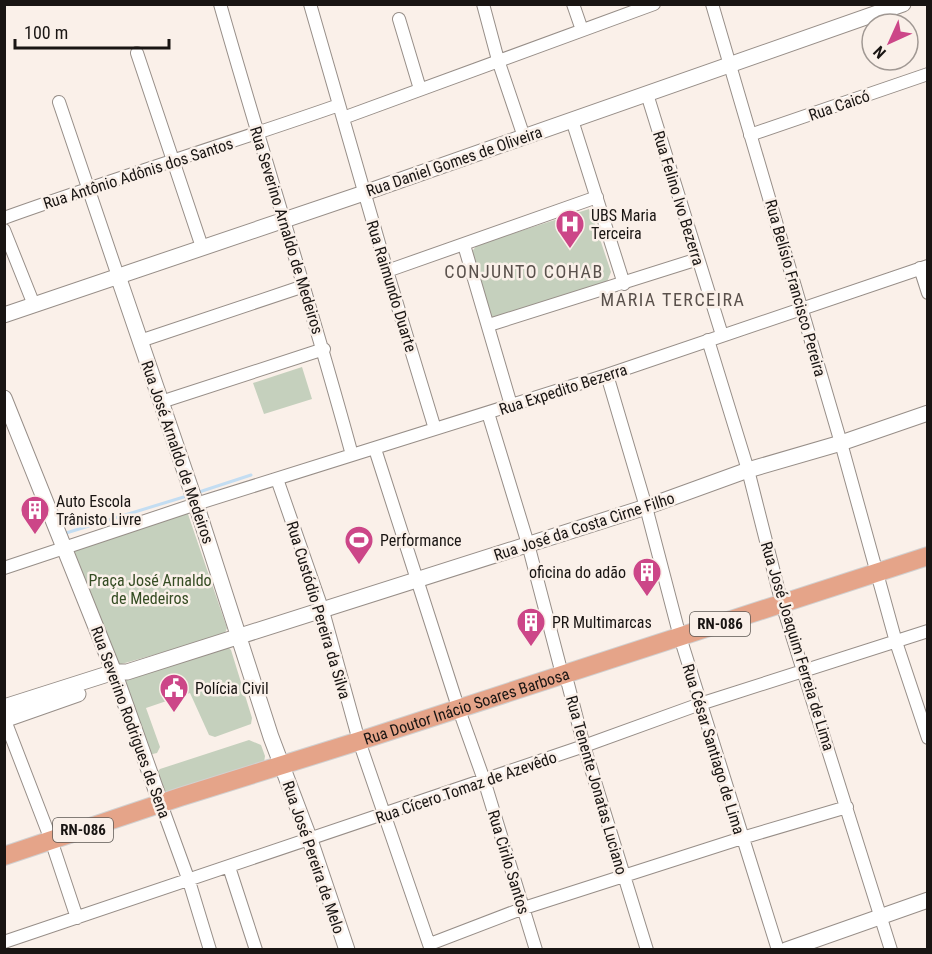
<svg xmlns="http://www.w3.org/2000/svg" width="932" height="954" viewBox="0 0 932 954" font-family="'Roboto Condensed',sans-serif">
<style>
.green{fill:#c5d0bd}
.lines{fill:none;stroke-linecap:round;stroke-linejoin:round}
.stream{stroke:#c3ddf2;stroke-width:3}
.minor-casing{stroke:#978e88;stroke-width:14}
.tertiary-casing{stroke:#978e88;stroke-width:17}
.primary-casing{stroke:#d1d0d0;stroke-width:20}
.minor{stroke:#fff;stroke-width:12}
.tertiary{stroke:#fff;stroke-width:15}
.primary{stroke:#e5a489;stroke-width:18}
.labels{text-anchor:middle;stroke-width:5;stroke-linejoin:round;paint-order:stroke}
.shield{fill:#faf0e9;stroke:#5c5753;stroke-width:1.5}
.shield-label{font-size:15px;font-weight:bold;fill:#191513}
.street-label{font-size:16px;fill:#191513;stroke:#faf0e9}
.poi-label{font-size:16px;fill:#191513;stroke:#faf0e9;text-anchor:start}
.park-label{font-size:16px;fill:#354c23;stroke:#faf0e9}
.neighbourhood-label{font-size:18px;letter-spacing:1.5px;fill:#5a514c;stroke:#faf0e9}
</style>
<rect width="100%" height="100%" fill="#faf0e9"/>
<path class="green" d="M589,209L592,215L611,272L607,282L493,320L488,318L470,254L477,245Z
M302,367L312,399L264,414L253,383Z
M182,511L188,514L190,520L227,628L225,633L217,637L118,665L71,553L75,545Z
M228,647L231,650L252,718L251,724L215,737L209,735L190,693L146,708L160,747L157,753L148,755L124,681Z
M249,740L261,745L265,756L264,763L164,796L157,772L160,769Z"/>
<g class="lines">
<path class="stream" d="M196,493L251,475
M66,533L187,496"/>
<g class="minor-casing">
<path id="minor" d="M220,4C263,155 311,304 352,455
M310,4L387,271L435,429
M483,4L498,60L524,137
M573,4L582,30
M712,4L841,443L896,642L928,738
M399,19L420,89
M137,53L202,247
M647,94L722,335
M59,102L118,276
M343,118L654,4
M572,120L624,284
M750,135L928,74
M4,218C115,178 228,144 339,105
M4,230L34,305
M464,245L511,405
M920,268L928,293
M387,271L597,197
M489,325L698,259
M708,340L748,470L782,604L891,950
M140,341L304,286
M607,375L646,507L680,637L778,950
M161,402L324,349
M488,413L528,544L562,674L568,684L584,746L647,950
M375,449L458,707L484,780L536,950
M277,479L323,611L359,741L431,950
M4,568L196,504L607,375L928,266
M4,718L51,840L77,918
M161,804L189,881L210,950
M229,867L256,950
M4,942L584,746L700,704L928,631
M430,944L524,908L742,838L847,807"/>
</g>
<g class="tertiary-casing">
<path id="tertiary" d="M118,276L196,504L271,737L310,840L347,950
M4,315L364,193L903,4
M4,398L114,672L161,804
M4,707L114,672H127L646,507L748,470L841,443L928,413
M4,720L78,694
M786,950L928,900"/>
</g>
<g class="primary-casing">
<g id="primary">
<path id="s1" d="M4,856L180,797L359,741L928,556"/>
</g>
</g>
<use href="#minor" class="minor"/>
<use href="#tertiary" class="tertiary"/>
<use href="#primary" class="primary"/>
</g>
<defs>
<g id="hospital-pin" transform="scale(1.5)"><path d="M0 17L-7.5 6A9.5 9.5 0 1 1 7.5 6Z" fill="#cc4688" stroke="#faf0e9"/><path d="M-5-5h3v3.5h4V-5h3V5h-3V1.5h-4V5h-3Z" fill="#fff"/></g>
<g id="building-pin" transform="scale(1.5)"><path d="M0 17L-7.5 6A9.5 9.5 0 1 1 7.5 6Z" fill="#cc4688" stroke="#faf0e9"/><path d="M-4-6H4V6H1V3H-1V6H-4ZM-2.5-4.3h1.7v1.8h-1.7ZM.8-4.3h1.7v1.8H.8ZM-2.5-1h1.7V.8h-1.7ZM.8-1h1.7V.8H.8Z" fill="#fff"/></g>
<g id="stadium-pin" transform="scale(1.5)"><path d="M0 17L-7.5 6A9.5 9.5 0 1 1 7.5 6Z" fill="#cc4688" stroke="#faf0e9"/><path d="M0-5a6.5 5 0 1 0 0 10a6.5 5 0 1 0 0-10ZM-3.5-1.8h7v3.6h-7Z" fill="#fff"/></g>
<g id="civic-pin" transform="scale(1.5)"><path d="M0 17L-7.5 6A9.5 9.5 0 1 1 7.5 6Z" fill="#cc4688" stroke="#faf0e9"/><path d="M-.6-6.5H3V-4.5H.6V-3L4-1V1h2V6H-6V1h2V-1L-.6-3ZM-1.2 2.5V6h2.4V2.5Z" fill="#fff"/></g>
</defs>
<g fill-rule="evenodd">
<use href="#hospital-pin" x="570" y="224"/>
<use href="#building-pin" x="35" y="510"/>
<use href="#stadium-pin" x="359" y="540"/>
<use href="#building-pin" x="647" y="572"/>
<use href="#building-pin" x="531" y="622"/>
<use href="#civic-pin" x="174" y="688"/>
</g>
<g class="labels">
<g class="shield">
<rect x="690" y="612" width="60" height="24" rx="4.5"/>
<rect x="53" y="818" width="60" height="24" rx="4.5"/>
</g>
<g class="shield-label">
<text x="720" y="629">RN-086</text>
<text x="83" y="835">RN-086</text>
</g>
<g class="street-label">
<text transform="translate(839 105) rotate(-19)" y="6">Rua Caicó</text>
<text transform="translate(454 161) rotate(-19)" y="6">Rua Daniel Gomes de Oliveira</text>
<text transform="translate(138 173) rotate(-18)" y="6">Rua Antônio Adônis dos Santos</text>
<text transform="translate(679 198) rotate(73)" y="6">Rua Felino Ivo Bezerra</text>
<text transform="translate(287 230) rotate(73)" y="6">Rua Severino Arnaldo de Medeiros</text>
<text transform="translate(392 286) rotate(73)" y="6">Rua Raimundo Duarte</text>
<text transform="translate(796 288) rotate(74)" y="6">Rua Belísio Francisco Pereira</text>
<text transform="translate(563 389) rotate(-18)" y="6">Rua Expedito Bezerra</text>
<text transform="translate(178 452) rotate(71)" y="6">Rua José Arnaldo de Medeiros</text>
<text transform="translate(584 526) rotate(-18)" y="6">Rua José da Costa Cirne Filho</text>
<text transform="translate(319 610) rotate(73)" y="6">Rua Custódio Pereira da Silva</text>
<text transform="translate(798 646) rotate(73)" y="6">Rua José Joaquim Ferreia de Lima</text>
<text dy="6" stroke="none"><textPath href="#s1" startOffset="486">Rua Doutor Inácio Soares Barbosa</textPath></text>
<text transform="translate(131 722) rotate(70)" y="6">Rua Severino Rodrigues de Sena</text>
<text transform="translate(714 749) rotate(73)" y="6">Rua César Santiago de Lima</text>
<text transform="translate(597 785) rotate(74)" y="6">Rua Tenente Jonatas Luciano</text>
<text transform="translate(466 787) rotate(-19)" y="6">Rua Cícero Tomaz de Azevêdo</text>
<text transform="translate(314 857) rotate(71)" y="6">Rua José Pereira de Melo</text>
<text transform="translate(509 862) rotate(73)" y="6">Rua Cirilo Santos</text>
</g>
<g class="poi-label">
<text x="591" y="221">UBS Maria<tspan x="591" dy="18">Terceira</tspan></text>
<text x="56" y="507">Auto Escola<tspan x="56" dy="18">Trânisto Livre</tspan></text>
<text x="380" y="546">Performance</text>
<text x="626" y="578" text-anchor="end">oficina do adão</text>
<text x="552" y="628">PR Multimarcas</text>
<text x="195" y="694">Polícia Civil</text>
</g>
<g class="park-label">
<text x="150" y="586">Praça José Arnaldo<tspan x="150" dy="18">de Medeiros</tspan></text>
</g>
<g class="neighbourhood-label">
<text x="524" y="278">CONJUNTO COHAB</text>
<text x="673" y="306">MARIA TERCEIRA</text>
</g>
</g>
<rect width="932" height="954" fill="none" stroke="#191513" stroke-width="12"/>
<g transform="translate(890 42) rotate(225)"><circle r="28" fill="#faf0e9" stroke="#a09893" stroke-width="1.5"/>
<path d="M0-4.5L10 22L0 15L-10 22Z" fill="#cc4688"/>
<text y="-9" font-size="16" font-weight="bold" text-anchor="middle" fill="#191513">N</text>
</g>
<path d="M15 39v9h154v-9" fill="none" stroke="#191513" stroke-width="3"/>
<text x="24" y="39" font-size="18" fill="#191513" stroke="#faf0e9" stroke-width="4.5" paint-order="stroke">100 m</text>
</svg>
